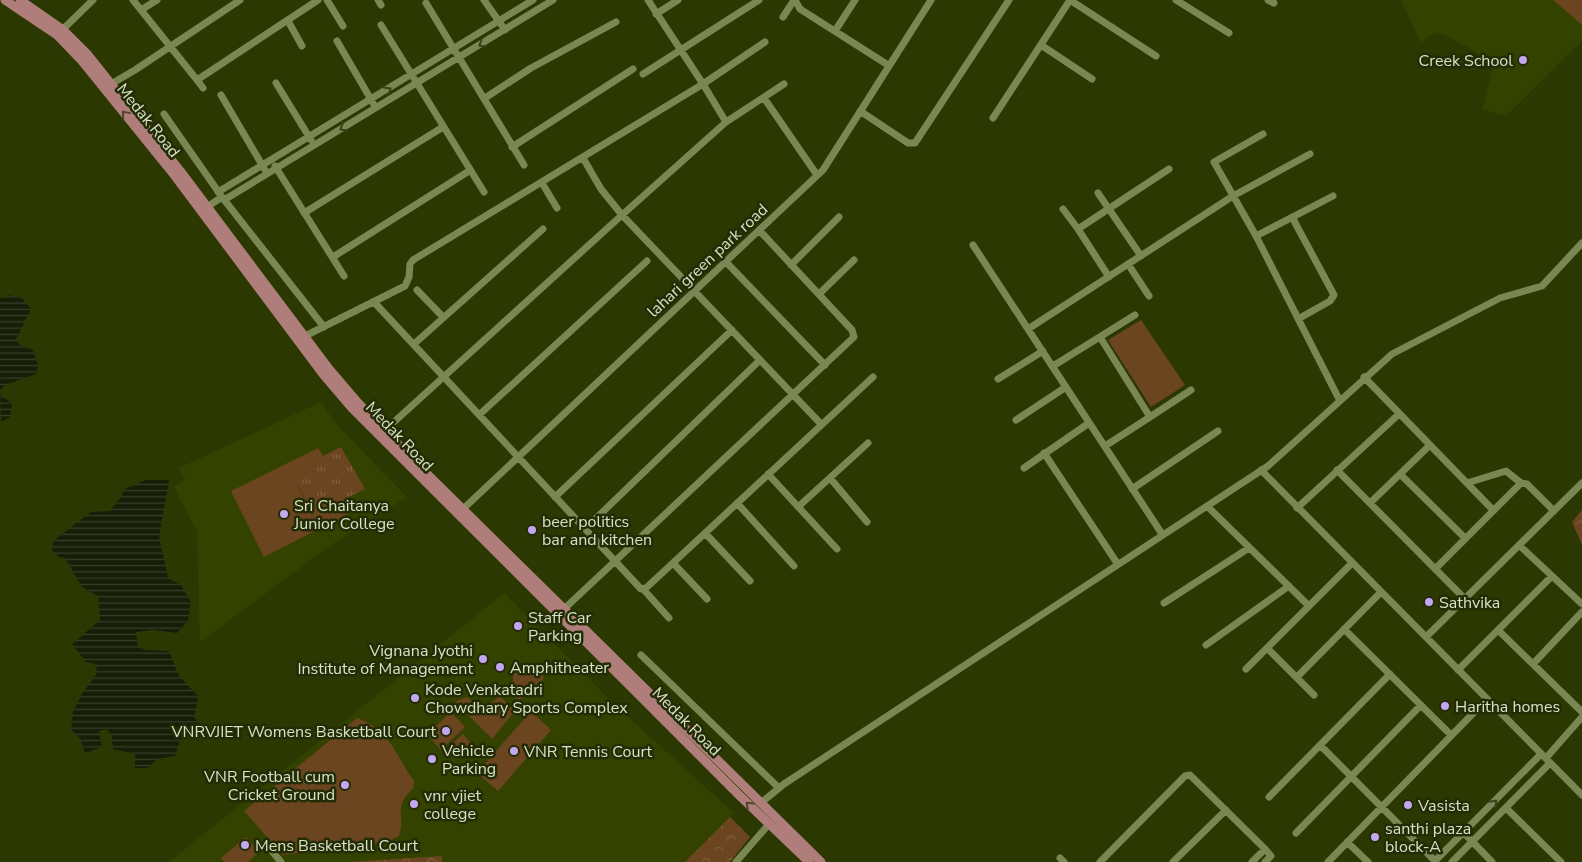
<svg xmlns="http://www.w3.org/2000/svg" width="1582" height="862" viewBox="0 0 1582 862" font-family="'Nunito Sans',sans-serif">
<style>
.built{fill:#344200}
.grass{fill:url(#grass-tufts)}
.forest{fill:url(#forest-crowns)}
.green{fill:#6b4520}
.water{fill:url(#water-rules)}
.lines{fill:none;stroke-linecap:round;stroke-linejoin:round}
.minor{stroke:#788754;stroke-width:7}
.major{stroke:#b07e7a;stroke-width:9}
.oneway{stroke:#384319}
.oneway2{stroke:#4d4528}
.poi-dot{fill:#c4a7f1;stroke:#232c05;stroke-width:2}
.labels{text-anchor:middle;stroke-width:5;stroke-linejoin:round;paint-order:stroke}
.poi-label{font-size:16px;fill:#d7e1c5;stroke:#232c05;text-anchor:start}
.street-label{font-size:16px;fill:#d7e1c5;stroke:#232c05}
</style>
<defs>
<pattern id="grass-tufts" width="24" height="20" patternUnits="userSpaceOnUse" patternTransform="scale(1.25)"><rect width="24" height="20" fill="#6b4520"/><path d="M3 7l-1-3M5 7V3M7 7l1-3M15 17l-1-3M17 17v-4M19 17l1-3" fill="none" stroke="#7f603f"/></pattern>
<pattern id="forest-crowns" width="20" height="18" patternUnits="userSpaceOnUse" patternTransform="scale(1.25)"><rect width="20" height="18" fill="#6b4520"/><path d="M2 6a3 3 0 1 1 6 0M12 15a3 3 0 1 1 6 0" fill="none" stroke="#7f603f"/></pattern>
<pattern id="water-rules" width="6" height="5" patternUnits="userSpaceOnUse" patternTransform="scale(1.25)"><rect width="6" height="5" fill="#171d06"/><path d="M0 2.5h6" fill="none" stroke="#383e29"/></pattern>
</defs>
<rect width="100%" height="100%" fill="#2c3801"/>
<path class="built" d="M1401,0H1582V41L1506,116L1482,109L1493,69L1473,50L1445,35L1434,32L1421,43Z
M321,402L336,424L407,497L331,545L200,642L197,532L174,487L185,479L179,468Z
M504,593L617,707L734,813L685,862H169Z"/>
<path class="grass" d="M341,447L365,489L313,515L291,472Z"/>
<path class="forest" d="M1582,510V545L1572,522Z
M730,817L750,837L730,862H685Z
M442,856V862H349Z"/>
<path class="green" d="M1553,0H1582V25Z
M1141,320L1185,385L1151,407L1108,340Z
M318,448L323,456L291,472L312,515L344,499L352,512L264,557L231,491Z
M522,665C531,666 541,668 544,678L532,692L519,700L513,696V676L517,669Z
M500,696L515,711L492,739L455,702L467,697L477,705L484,703L487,706Z
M531,711L551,730L498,791L477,773Z
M451,712L465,727L441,750L427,734Z
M357,718C391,730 395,755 414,781L413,789C392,807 406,815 399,836L389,841L283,855L244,811Z
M463,734L471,743L454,759L446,749Z
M246,837L259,852L248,862H224L221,858Z"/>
<path class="water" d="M8,295L22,298L31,309L16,339L20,345L33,350L38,366L36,374L5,385L0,390V299Z
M0,394L12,404L10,417L1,422Z
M146,480H169L159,536L168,578L181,585L191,602L188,621L177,633L153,630L136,632L138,647L146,650L169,651L179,676L198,696L194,717L200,725L190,730L180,740L175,756L158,759L147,768H135V754L113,749L112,737L107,729L99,731L102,747L85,753L80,738L71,730L73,712L82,694L96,675L97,669L93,663L86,662L72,644L100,620L98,596L82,587L65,558L59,557L52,550L53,541L91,512L110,511L119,500L125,489Z"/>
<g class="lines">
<path class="minor" d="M133,0L197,80L318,0
M327,0L343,26
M378,0L381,5
M484,0L505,30
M795,0L800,9L888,65
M1070,0L1156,56
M1176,0L1229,33
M1268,0L1274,3
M426,3L524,165
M141,10L157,0
M656,14L678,0
M783,17L794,0
M288,21L302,46
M381,25L484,192
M835,31L855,0
M59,33L93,0
M337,41L373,103
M1041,45L1092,79
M643,74L759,0
M197,80L203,88
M276,83L311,140
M111,84L135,70L240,0
M221,95L265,170
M485,98L531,68L616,22
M764,98L817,175
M860,111L908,143H915L1009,0
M164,114L222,197L324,327
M993,118L1070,0
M726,122L703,84L765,42
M1263,134L1214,162L1256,236L1339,399
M512,147L633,69
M583,158L601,189L622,215L726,122L784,84
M275,166L344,276
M542,183L557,208
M218,192L533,0
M1098,193L1141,256
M224,200L553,0
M207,207L222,197
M1063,209L1078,229
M304,213L443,127
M1292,217L1334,295L1330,301L1298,319
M1256,236L1333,196
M973,245L1162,534
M333,257L469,171
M726,262L825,365
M1128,264L1149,296
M791,265L839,217
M1109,277L1078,229L1169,169
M417,290L443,317
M819,294L854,260
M374,302L641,589L646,588L873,377
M1028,329L1233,196L1310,154
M305,336L405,286L409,277L410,264L413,260L703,84L648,0
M1100,337L1150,417L1105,446
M414,344L543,229
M1053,366L1135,315
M1364,377L1493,510
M998,379L1043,351
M479,415L647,261
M1150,417L1191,390
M1016,420L1066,387
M384,431L622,215L821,424
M1044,453L1117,563
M1024,468L1089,423
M1261,470L1582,795
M1337,470L1465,599
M768,474L837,549
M1400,474L1465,538
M830,478L867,522
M1467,483L1506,471L1521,483
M1132,489L1218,431
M555,497L732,330
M737,503L794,566
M1370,503L1430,445
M1207,506L1309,606
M798,507L868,443
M1297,508L1399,414
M463,509L823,170L931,0
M585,529L760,360
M705,533L750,581
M1519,545L1582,604
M673,563L707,599
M1435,569L1521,483L1527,484L1554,511
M644,590L669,618
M1164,603L1249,548
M564,609L854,337L852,330L759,230
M1344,629L1451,735
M1498,630L1582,712
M1426,637L1582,483
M1206,645L1289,586
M1267,648L1314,695
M641,655L779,788
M1533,664L1582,612
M1246,669L1352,563
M1458,670L1552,576
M1297,677L1381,592
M1320,745L1436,862
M1546,758L1582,717
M1269,797L1390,674
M762,802L784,784L1268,466L1392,354L1500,298L1542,286L1582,243
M1506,808L1561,862
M1296,833L1421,705
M1464,833L1492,862
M1347,842L1368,862
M266,844L281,862
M1060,858L1064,862
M736,862L769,824
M1100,862L1185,776L1190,775L1265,849
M1173,862L1226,810
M1252,862L1265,849L1271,856L1265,862
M1328,862L1487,699
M1434,862L1541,754
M1452,862L1550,763"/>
<path class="major" d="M5,0L57,35L82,61L175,176L323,374L352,408L739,795L809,862
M20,0L63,30L88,55L181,172L329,369L358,403L425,472L821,862"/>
</g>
<defs><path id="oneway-chevron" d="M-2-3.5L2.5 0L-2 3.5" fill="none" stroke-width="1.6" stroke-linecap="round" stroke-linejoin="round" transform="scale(1.25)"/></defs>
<g class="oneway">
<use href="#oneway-chevron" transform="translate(482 44) rotate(148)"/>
<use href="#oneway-chevron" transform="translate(388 90) rotate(-30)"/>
<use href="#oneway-chevron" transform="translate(343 128) rotate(149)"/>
<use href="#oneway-chevron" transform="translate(1494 803) rotate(-45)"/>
</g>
<g class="oneway2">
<use href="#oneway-chevron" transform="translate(125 114) rotate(-130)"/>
<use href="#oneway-chevron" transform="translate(749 805) rotate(-136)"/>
</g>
<g class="poi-dot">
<circle cx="1523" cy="60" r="5"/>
<circle cx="284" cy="514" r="5"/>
<circle cx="532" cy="530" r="5"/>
<circle cx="1429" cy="602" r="5"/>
<circle cx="518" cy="626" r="5"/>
<circle cx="483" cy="659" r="5"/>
<circle cx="500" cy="667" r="5"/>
<circle cx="415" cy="698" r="5"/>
<circle cx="1445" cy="706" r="5"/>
<circle cx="446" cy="731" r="5"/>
<circle cx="514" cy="751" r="5"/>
<circle cx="432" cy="759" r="5"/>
<circle cx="345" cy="785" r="5"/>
<circle cx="414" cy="804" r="5"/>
<circle cx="1408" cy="805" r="5"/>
<circle cx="1375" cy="837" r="5"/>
<circle cx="245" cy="845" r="5"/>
</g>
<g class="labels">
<g class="poi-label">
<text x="1513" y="66" text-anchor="end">Creek School</text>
<text x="294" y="511">Sri Chaitanya<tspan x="294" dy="18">Junior College</tspan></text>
<text x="542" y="527">beer politics<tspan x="542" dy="18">bar and kitchen</tspan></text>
<text x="1439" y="608">Sathvika</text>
<text x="528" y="623">Staff Car<tspan x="528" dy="18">Parking</tspan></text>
<text x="473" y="656" text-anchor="end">Vignana Jyothi<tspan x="473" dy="18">Institute of Management</tspan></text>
<text x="510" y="673">Amphitheater</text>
<text x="425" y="695">Kode Venkatadri<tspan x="425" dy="18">Chowdhary Sports Complex</tspan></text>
<text x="1455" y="712">Haritha homes</text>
<text x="436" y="737" text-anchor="end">VNRVJIET Womens Basketball Court</text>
<text x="442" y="756">Vehicle<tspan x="442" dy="18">Parking</tspan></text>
<text x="524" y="757">VNR Tennis Court</text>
<text x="335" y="782" text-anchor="end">VNR Football cum<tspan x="335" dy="18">Cricket Ground</tspan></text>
<text x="424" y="801">vnr vjiet<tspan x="424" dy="18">college</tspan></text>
<text x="1418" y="811">Vasista</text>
<text x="1385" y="834">santhi plaza<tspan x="1385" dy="18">block-A</tspan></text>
<text x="255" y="851">Mens Basketball Court</text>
</g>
<g class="street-label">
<text transform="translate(149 120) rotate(51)" y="6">Medak Road</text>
<text transform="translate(707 260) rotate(-43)" y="6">lahari green park road</text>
<text transform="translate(400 436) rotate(46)" y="6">Medak Road</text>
<text transform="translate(687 721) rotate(45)" y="6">Medak Road</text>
</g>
</g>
</svg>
